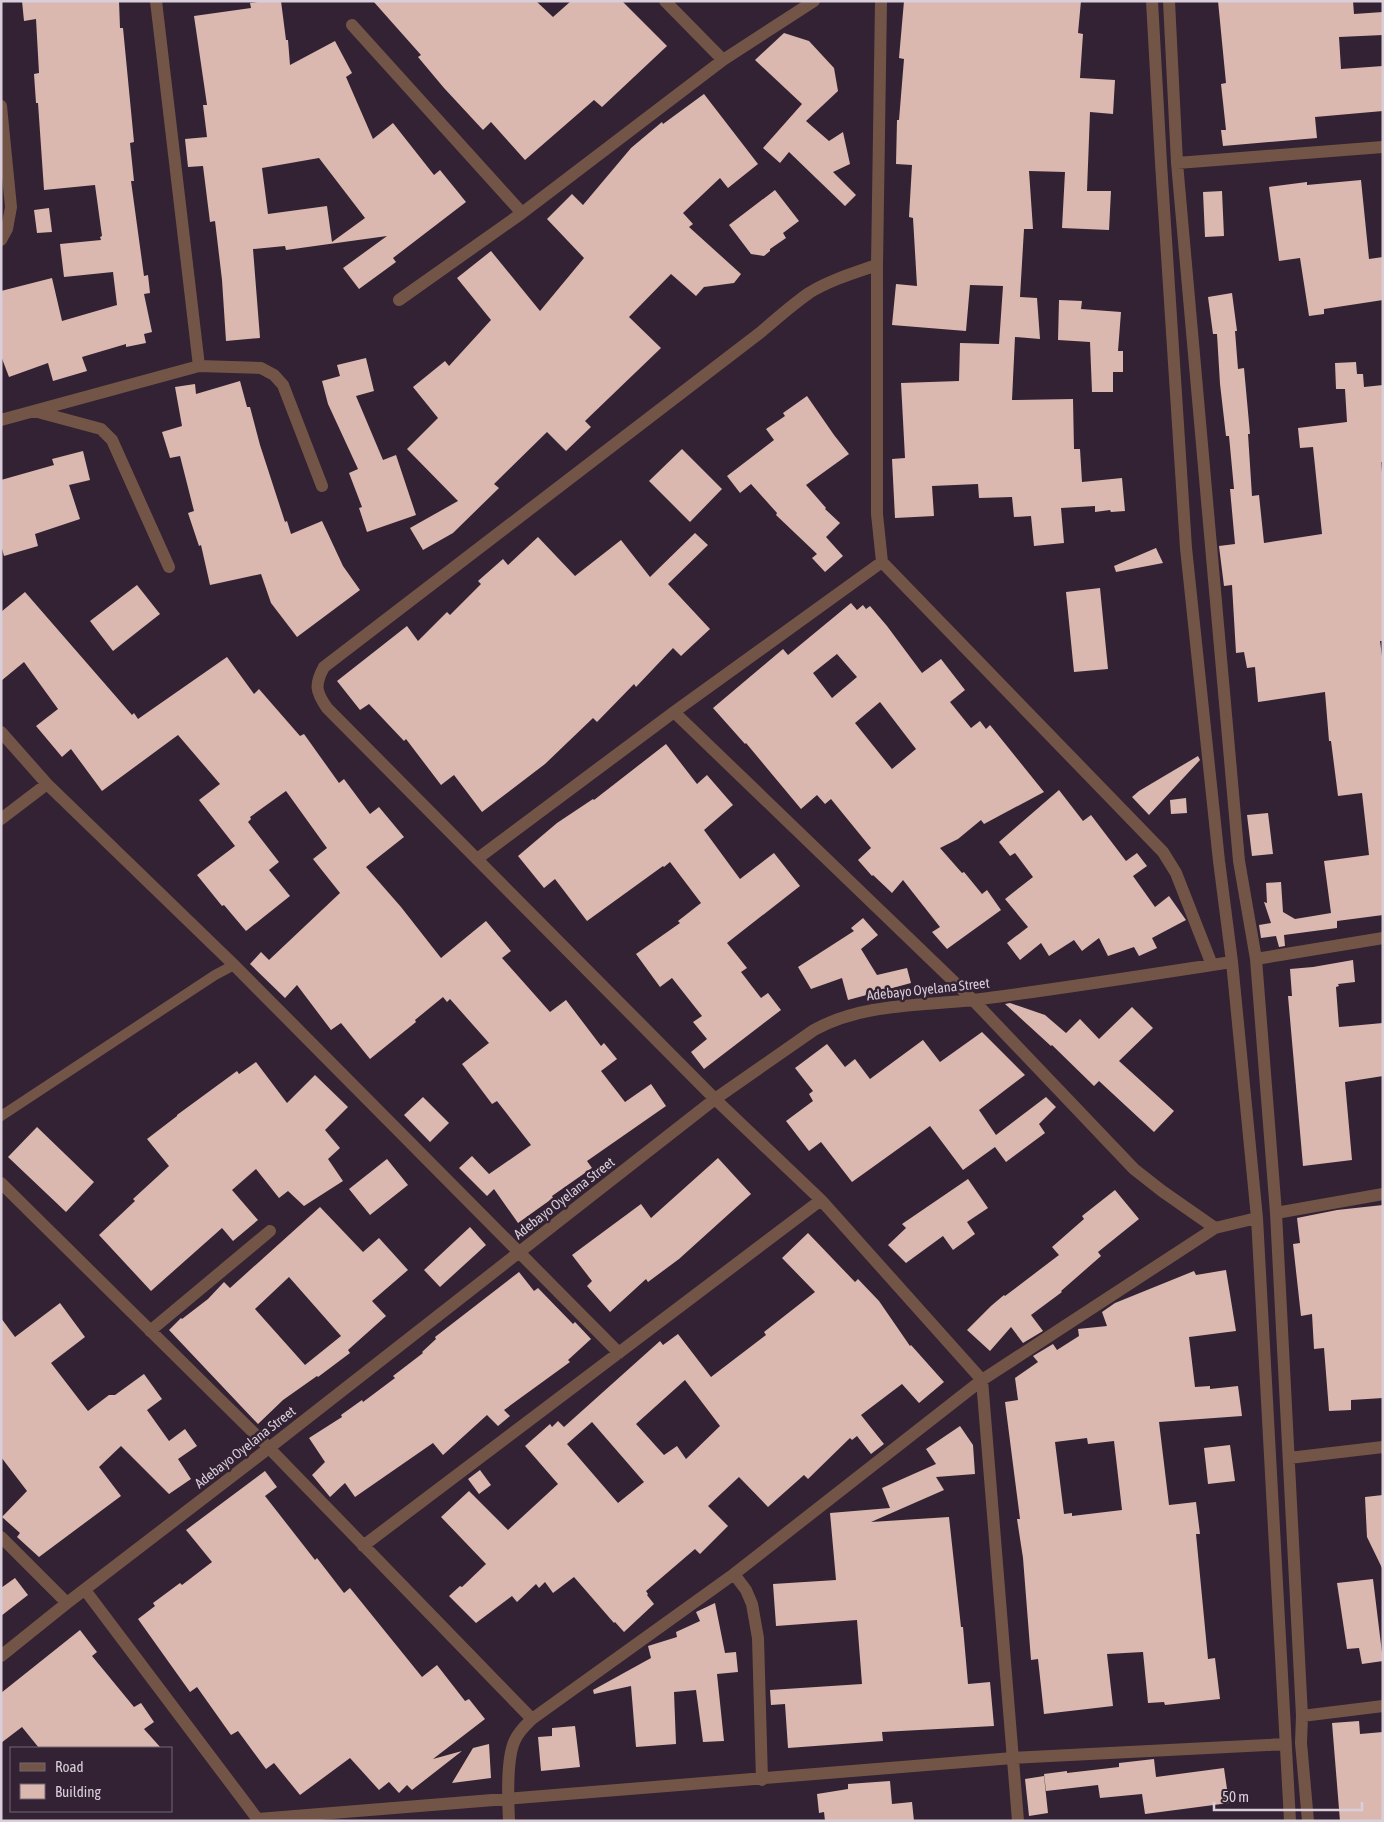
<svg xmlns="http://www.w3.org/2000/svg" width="1384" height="1822" viewBox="0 0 1384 1822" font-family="'Asap Condensed',sans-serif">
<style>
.building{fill:#dab8af;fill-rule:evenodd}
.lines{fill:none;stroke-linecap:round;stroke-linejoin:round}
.service{stroke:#735547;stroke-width:10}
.minor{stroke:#735547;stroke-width:12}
.labels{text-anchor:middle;stroke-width:5;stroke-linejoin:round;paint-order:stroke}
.street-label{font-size:14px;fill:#d9ced9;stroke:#323}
</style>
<rect width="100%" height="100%" fill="#323"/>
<path class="building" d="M22,1H119L120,28H123L134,142L130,143L134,181H131L144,276L148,275L150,293L144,294L152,332L144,334L146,343L126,347V344L82,357L87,371L53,381L48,363L9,377L1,356V291L52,278L62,321L117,305L113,272L64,277L60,244L101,240L100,237L102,236L95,185L44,190L38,103H36L34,74L39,73L36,19L24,21Z
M265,1H281L286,40H288L290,65L335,41L352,73L346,77L373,139L393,123L434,175L440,170L466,202L393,258L396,262L359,289L343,268L387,236L286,250L285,246L253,249L260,338L226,341L222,280L215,221L210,222L203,166L188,167L185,139L207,137L203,105H207L194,16L251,8L250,3ZM319,158L365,218L332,242L327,206L268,214L262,168Z
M373,1H536L553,17L571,1H622L667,46L602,107L594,100L525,160L491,122L483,130L444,88L418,57L421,55Z
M904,1H1081L1078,33L1083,34L1080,78L1115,80L1113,114L1090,112L1087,191H1111L1109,230L1062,228L1065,172L1029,171L1033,229H1024L1020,297L1037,298L1040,339L1015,337L1012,400L1073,399L1074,449H1080L1082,482L1122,478L1125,511L1111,512L1110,510L1095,512V506L1061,508L1064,543L1034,546L1031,516L1014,517L1012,497L979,498L978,484L932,486L934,516L895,518L892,459L905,458L901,383L959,381L960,343L999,344L1003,286L970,285L966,331L892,325L896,284L917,286L913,218L909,217L912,165L896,164L897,120H899L904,59L899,58Z
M1218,1H1353L1354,14L1383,12V35L1339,37L1341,69L1383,66V111L1315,117L1317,138L1223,146L1221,130H1226L1221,84L1226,83Z
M784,33L809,41L834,68L838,91L806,121L829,141L843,132L850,164L833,172L856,195L845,206L789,152L780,163L763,148L802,104L755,60Z
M704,94L758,164L728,188L720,178L683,213L693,224L689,227L741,274L734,283L704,287L696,296L671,274L629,317L661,348L585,421L591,427L566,451L547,432L494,484L499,488L453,533L423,550L410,528L458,501L407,449L438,418L413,387L445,361L449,366L491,320L457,278L491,251L540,311L584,258L547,219L572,194L583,205L631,148L662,122L663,124Z
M1361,180L1369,259L1383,257V300L1324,309V314L1309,316L1300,258L1279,261L1269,187L1307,182V185Z
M775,190L799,221L783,233L786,238L770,249V251L764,256L751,254L729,225Z
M1222,191L1224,236L1205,237L1203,192Z
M49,208L52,232L37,233L34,210Z
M1232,293L1237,331H1235L1238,369L1244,368L1250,434H1248L1252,496L1259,495L1264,543L1322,534L1313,447L1300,448L1298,428L1347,422L1345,389H1336L1335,363L1356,362L1357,374H1363L1364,387L1383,385V462H1381L1383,483V641H1380L1383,664V915L1337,921V928L1284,935L1285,946L1279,947L1276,936L1261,938L1259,925L1271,923L1264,902L1267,903L1266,883L1281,882L1283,912L1295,919L1331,913L1324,861L1369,855L1362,793L1338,796L1331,741H1329L1325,692L1258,702L1255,667L1247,668L1244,652L1236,653L1232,585L1224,586L1219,546L1235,544L1230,489H1234L1229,436H1226L1220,384L1217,334H1213L1208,297Z
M1059,300L1082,301L1081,309L1121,312L1118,351H1123V372H1113V392H1092L1090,342L1058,340Z
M366,358L374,391L356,396L383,460L396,455L416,515L367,532L359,508L362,507L349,473L358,469L328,404L322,381L340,376L337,365Z
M240,381L247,407H250L260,445L285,522L287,521L291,534L322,521L343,566L360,590L297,637L271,603L261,574L210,585L201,545L199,546L188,513L194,511L180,456L170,458L162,432L182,426L175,387L195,384L196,394Z
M807,396L834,435L849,454L806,485L826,508L825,509L840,523L826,537L843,556L825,572L812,558L817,554L776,515L777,513L751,484L740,493L727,476L774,440L766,429L785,416L783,413Z
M682,449L722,489L690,522L649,481Z
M83,451L90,480L69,485L80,519L35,534L38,546L4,556L1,545V480L54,465L52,459Z
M695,533L708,545L668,584L710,629L681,656L673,648L636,687L634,684L597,722L593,718L545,764L482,812L454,775L441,785L406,739L404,741L369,704L360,710L337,681L407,626L418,641L447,612L450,615L481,584L478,581L503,559L508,565L538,537L575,576L621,540L650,577Z
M1156,548L1163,563L1116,572L1114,566Z
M137,585L160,614L113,651L90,621Z
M1100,588L1108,669L1074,672L1066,592Z
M25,592L132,715L134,713L138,719L227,657L254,694L259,689L300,736L304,734L339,783L344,779L370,814L379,807L404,837L366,867L401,907L441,958L486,921L511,951L502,958L550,1012L566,1000L601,1046L604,1043L617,1059L601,1071L625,1102L651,1084L666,1106L587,1161L592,1168L552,1196L553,1198L518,1223L494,1189L487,1196L459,1168L472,1156L489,1174L531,1145L497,1101L492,1104L462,1064L489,1043L450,999L447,1002L443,997L415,1020L416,1022L370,1059L341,1023L331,1030L297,985L285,998L250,964L261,952L269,960L340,893L313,859L327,848L286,791L250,817L251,819L248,822L279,862L269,870L290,896L246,931L224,905L222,906L197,875L235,846L199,800L220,784L178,735L102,791L71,749L62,757L36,726L58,709L24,662L1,681V612Z
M851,603L857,610L863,605L866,609L870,606L887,626L922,673L941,659L965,690L950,702L971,728L980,721L986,729L990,725L1044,792L984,824L981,820L958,839L940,848L962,873L964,872L982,894L987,890L1001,910L947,949L932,932L940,927L903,880L892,893L873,875L872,876L858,860L871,848L831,799L825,804L817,795L801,809L746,743L745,744L713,708L783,649L788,655ZM837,654L857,677L832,698L813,673ZM880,702L916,749L892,769L855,723Z
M666,744L697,784L707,775L733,805L704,830L740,879L774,853L800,886L727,943L747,968L741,972L761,998L768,993L781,1010L704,1069L691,1052L707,1039L693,1022L702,1016L672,978L660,987L636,954L680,923L678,921L701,903L670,862L664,867L663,866L587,921L555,879L544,888L518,856L557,823L593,799L594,800Z
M1198,756L1200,760L1149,815L1132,797L1139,791Z
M1059,790L1083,821L1091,815L1126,861L1137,853L1147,866L1133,876L1155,907L1169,896L1186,920L1152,938L1157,948L1139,956L1134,947L1108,956L1099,938L1082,951L1074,940L1049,956L1041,943L1020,960L1007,943L1028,927L1005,899L1033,877L1015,853L1010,856L999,842Z
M1186,798L1187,813L1171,814L1170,800Z
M1268,813L1273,854L1252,856L1247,815Z
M863,918L878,935L861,949L877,975L907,968L911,983L848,1000L842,978L811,989L798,967L854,931L851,928Z
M1353,960L1355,982L1338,984L1339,986L1336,987L1339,1027L1383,1023V1076L1345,1082L1352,1160L1303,1166L1288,996H1292L1290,969L1313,967Z
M1010,1003L1045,1015L1066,1033L1080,1019L1099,1039L1132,1007L1153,1028L1119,1061L1174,1111L1154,1132L1099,1081L1094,1086L1052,1045L1051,1046L1005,1004Z
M982,1032L1025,1075L979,1110L996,1135L1046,1097L1056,1107L1039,1124L1045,1133L1006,1162L995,1147L963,1170L930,1126L852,1182L821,1142L809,1151L786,1121L813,1101L809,1094L813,1091L795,1068L827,1044L845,1067L855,1059L870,1079L923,1040L940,1062Z
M256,1062L287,1103L315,1075L348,1107L325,1130L340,1148L328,1159L343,1181L304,1206L288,1191L279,1198L256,1169L232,1190L258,1220L233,1241L222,1228L151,1291L99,1235L135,1201L133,1199L169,1166L147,1139L177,1116V1115L237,1071L239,1074Z
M423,1097L449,1123L430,1142L404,1115Z
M37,1127L94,1182L66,1212L8,1157Z
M718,1158L751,1194L679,1259L648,1282L646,1279L610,1312L587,1286L592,1281L572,1255L641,1204L651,1218Z
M387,1159L408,1185L370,1215L349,1189Z
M968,1179L988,1208L967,1222L975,1234L953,1250L943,1236L906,1263L888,1245L906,1228L902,1224Z
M1115,1190L1139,1219L1098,1252L1101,1256L1061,1291L1062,1292L1031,1315L1043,1331L1023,1343L1011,1327L990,1351L967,1330L991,1306L1004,1295L1005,1296L1059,1255L1052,1247L1084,1219L1082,1216Z
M1383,1205V1398L1351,1400V1410L1329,1411L1324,1348L1314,1349L1312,1314L1301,1316L1293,1244L1300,1243L1297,1218L1337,1210Z
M320,1207L363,1252L379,1238L408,1270L372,1301L386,1316L348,1350L350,1353L318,1377L317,1376L283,1400L258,1424L169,1330L181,1318L182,1319L208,1299L224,1282L230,1288ZM289,1277L341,1336L305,1365L255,1309Z
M470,1227L486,1245L440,1287L424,1270Z
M808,1233L855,1282L858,1279L879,1301L910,1346L911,1345L944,1382L919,1403L902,1384L861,1415L884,1444L871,1454L857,1436L852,1440L850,1438L808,1479L804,1475L768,1507L739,1477L708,1506L728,1526L700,1554L695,1549L646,1591L648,1594L647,1595L654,1604L624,1632L615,1622L614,1623L574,1577L553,1593L545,1582L539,1588L536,1584L517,1602L512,1596L476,1623L449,1596L460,1586L462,1587L486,1564L441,1517L469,1491L508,1530L558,1484L525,1446L550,1424L552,1427L558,1421L564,1427L660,1341L663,1345L678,1334L711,1377L766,1335L764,1332L815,1292L782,1258ZM685,1380L720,1426L686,1459L677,1446L664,1455L636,1424ZM592,1422L644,1482L618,1503L567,1444Z
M1226,1270L1236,1331L1189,1337L1195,1387L1210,1386V1389L1238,1386L1242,1416L1159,1422L1169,1505L1196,1502L1200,1534H1196L1208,1659L1215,1658L1220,1699L1165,1705L1164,1702L1148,1703L1143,1652L1107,1654L1113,1706L1044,1714L1038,1659L1031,1660L1023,1558L1017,1519H1020L1005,1402L1018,1400L1015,1378L1038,1362L1033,1356L1053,1344L1057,1350L1079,1336L1078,1329L1107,1326L1102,1312L1115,1303L1194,1271L1196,1275ZM1087,1438L1088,1444L1114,1441L1122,1510L1072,1516V1513L1064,1514L1055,1442Z
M519,1272L534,1291L538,1288L573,1324L575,1322L591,1339L568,1360L570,1362L504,1410L510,1416L498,1426L487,1415L443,1455L433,1443L355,1497L345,1483L330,1497L312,1475L325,1462L309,1438L342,1417L341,1415L362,1400L363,1402L395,1378L393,1376L423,1353L422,1352L436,1339L435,1337Z
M60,1303L85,1337L51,1363L88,1411L109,1395H115L144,1374L162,1399L147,1410L169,1441L185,1429L197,1446L178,1459L191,1479L169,1494L121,1446L99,1467L121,1496L39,1557L17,1537L20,1533L2,1517L27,1491L1,1457V1318L15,1337Z
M960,1426L973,1445L975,1474L936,1477L944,1490L871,1522L949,1517L961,1627H963L968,1684L990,1682L994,1726L882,1732L883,1741L788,1748L785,1704L771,1705L770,1690L862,1684L857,1620L776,1626L773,1584L836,1580L830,1513L890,1508L882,1488L936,1464L926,1449Z
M1230,1445L1235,1481L1208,1484L1204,1448Z
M480,1470L491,1485L479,1494L468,1479Z
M265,1471L277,1487L265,1496L315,1560L317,1558L344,1593L350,1588L422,1677L437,1665L465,1701L469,1699L485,1719L433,1759L462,1751L412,1790L407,1785L399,1793L389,1782L379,1790L350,1758L300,1795L274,1763L266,1769L238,1731L231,1735L197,1687L190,1692L138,1619L155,1606L153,1603L180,1583L182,1585L212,1562L186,1530Z
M1383,1495V1570L1367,1537L1365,1497Z
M15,1578L28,1595L1,1616V1588Z
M1373,1579L1383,1661L1362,1664L1359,1648L1347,1649L1337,1583Z
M715,1603L725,1653L736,1652L738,1672L717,1674L724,1741L703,1742L696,1690L674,1692L676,1744L636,1747L631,1686L594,1694L593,1690L651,1658L648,1646L677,1637L676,1632L700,1621L696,1612Z
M80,1630L97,1652L92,1656L134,1707L141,1703L154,1722L144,1729L161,1748H39L22,1727L1,1743V1693Z
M1359,1721L1360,1734L1383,1732V1821H1340L1332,1723Z
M575,1726L580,1767L541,1771L538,1737L552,1736V1728Z
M489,1744L491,1778L452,1783L473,1748Z
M1154,1759L1156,1777L1224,1768L1229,1803L1145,1814L1142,1794L1100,1798L1098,1785L1046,1791L1044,1774L1067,1771V1773L1119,1767V1763Z
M1044,1776L1048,1813L1029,1816L1025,1779Z
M890,1781L892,1804L912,1802L914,1821H825L824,1812L819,1813L817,1794L848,1789V1784Z"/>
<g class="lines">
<path class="service" d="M1,1116L215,975L234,965"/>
<path class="minor" d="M665,1L723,60
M881,1L877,265V514L882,562L1163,852L1176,873L1212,965
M1152,1L1161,163L1186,548L1219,861L1232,962L1257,1218L1290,1821
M1169,1L1177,163L1239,861L1256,959L1276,1213L1302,1716L1301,1743L1308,1821
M352,25L522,213
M1,106L11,207L7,229L1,240
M1177,163L1383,147
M877,265C854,273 830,280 809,293C792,305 776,319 761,332L324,667C314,685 316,692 327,708L715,1099L821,1200L982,1380L1018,1821
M399,300L522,213L723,60L814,1
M199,366L261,368L274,375L283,385L322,486
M34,411L101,429L112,440L169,567
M1,420L199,366L156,1
M674,712L973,1000L1134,1169L1162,1191L1215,1228
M1,732L47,784L234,965L619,1353
M1,819L47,784
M477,859L674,712L882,562
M1256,959L1383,938
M1,1183L269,1448L532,1719
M1276,1213L1383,1194
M150,1331L270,1231
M1289,1458L1383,1447
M1,1537L67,1603
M363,1546L821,1200
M734,1574L746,1590L752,1604L758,1638L762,1780
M85,1590L259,1821
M1,1656L67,1603L269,1448L715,1099L814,1030C863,1003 920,1006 973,1000C1060,989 1146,975 1232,962
M1302,1716L1383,1706
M258,1819L1013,1758L1285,1744
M509,1821C508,1800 506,1758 515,1740C519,1731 526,1725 532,1719L734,1574L982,1380L1215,1228L1257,1218"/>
</g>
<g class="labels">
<g class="street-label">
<text transform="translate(928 989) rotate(-6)" y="5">Adebayo Oyelana Street</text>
<text transform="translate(564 1198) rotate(-38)" y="5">Adebayo Oyelana Street</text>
<text transform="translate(245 1447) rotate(-38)" y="5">Adebayo Oyelana Street</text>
</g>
</g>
<rect width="1384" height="1822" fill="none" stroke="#d9ced9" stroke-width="5"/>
<rect x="10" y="1747" width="162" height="65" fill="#332233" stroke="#756775"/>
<rect x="20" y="1763" width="25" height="8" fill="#735547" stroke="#756775"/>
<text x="55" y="1772" font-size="15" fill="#d9ced9">Road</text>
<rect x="20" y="1784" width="25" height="15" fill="#dab8af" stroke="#756775"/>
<text x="55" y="1797" font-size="15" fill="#d9ced9">Building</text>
<path d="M1214 1802v8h148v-8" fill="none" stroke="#d9ced9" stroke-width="2.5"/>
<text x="1222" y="1802" font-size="15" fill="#d9ced9" stroke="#332233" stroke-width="4" paint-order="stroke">50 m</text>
</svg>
